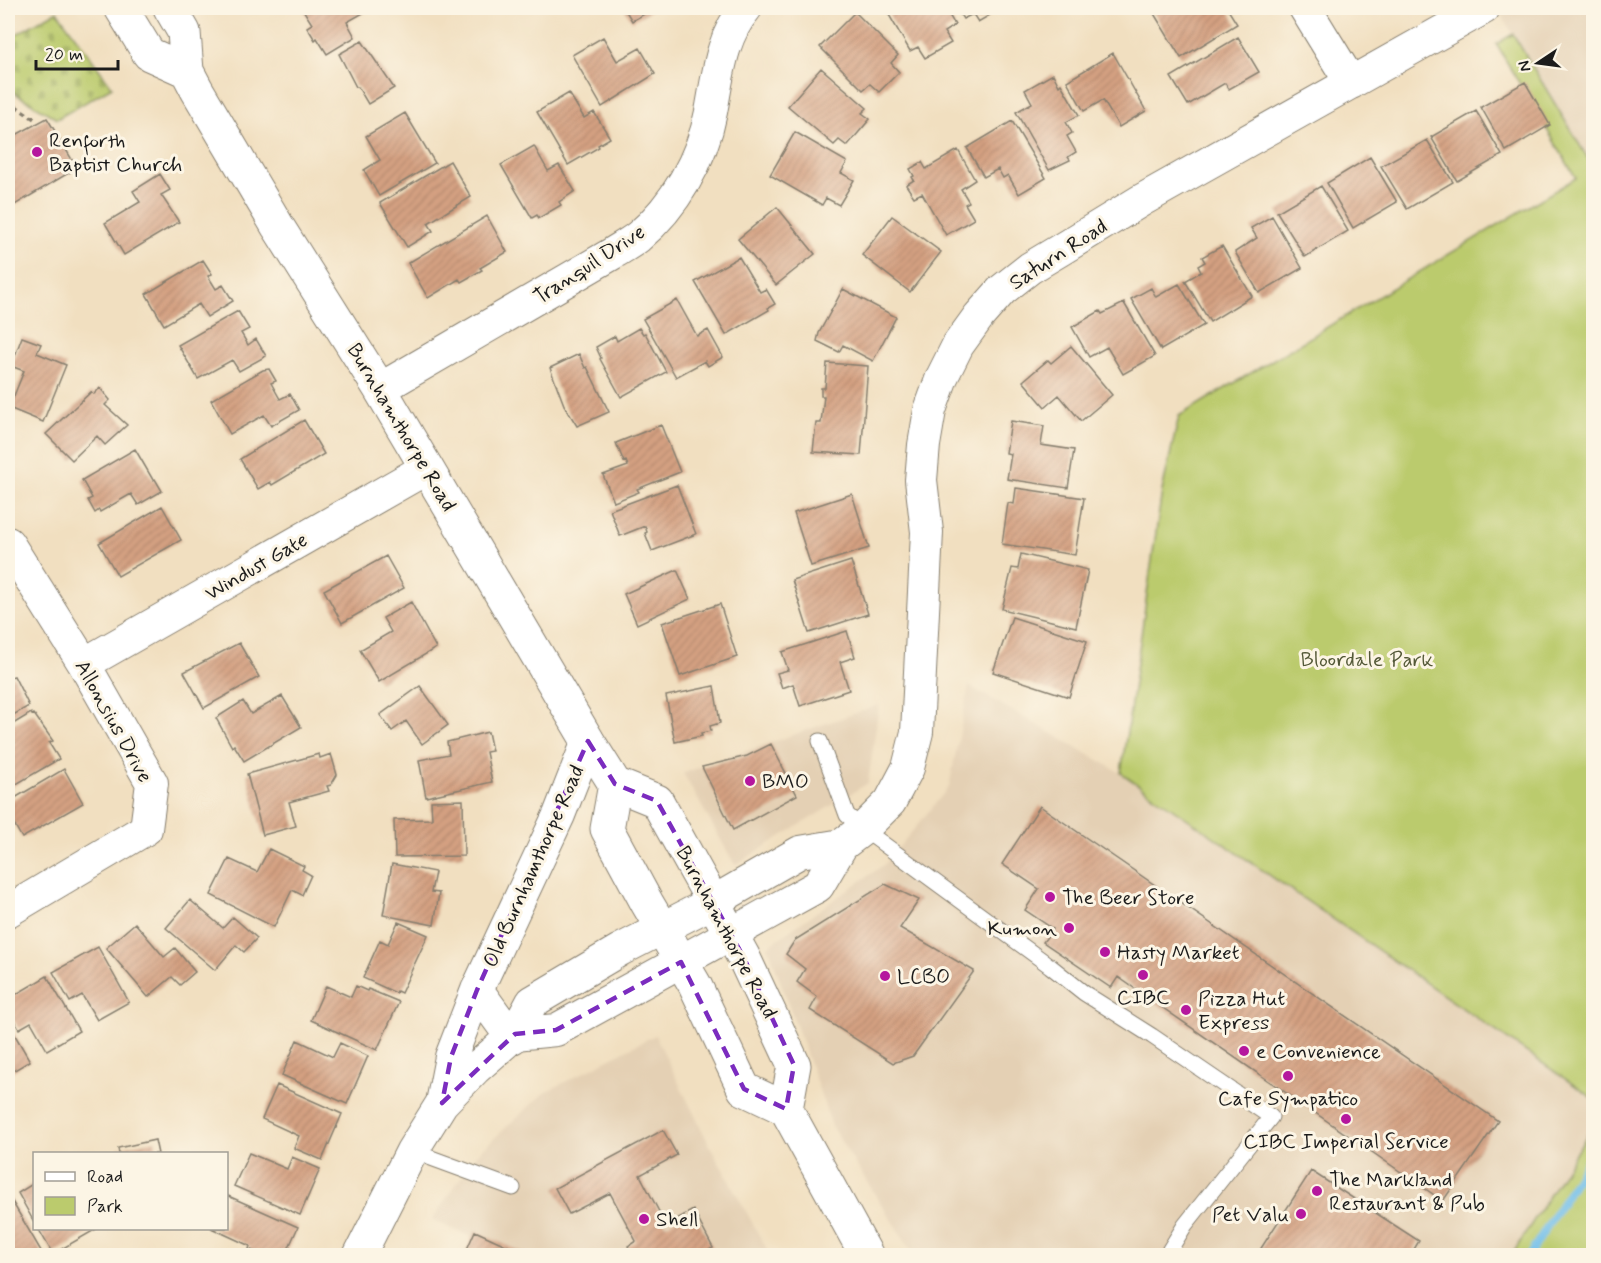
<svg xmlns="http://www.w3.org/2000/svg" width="1601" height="1263" viewBox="0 0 1601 1263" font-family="Mynerve,sans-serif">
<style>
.built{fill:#e4d0b4}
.cemetery{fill:url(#cemetery-stones);stroke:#6c7444;stroke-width:1.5}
.park{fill:#bbcb6d;stroke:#6c7444;stroke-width:1.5}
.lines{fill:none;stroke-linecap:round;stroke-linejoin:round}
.stream{stroke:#6fbeea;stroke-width:8}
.building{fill:url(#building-hatch)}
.lane-casing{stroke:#867e6e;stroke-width:17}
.street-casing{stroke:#867e6e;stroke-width:34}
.secondary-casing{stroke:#867e6e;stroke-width:35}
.path{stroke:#867e6e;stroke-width:4;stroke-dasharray:4.5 4.5;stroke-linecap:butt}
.lane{stroke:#fff;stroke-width:15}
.street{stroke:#fff;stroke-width:32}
.secondary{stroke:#fff;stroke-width:33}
.marked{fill:none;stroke:#7b2cbf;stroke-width:4.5;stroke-dasharray:12 8;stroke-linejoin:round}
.poi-dot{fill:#b5179e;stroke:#fcf5e5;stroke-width:2}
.labels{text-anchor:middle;stroke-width:6;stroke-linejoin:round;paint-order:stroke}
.poi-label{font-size:21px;fill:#1c1c1c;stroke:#fcf5e5;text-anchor:start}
.street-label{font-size:21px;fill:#1c1c1c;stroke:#fcf5e5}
.park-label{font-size:21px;fill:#545938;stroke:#fcf5e5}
</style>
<defs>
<pattern id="cemetery-stones" width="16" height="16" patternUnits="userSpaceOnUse" patternTransform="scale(1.5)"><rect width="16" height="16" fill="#bbcb6d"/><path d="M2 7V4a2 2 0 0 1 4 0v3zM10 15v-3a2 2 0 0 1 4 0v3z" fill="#a0ae5e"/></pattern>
<pattern id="building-hatch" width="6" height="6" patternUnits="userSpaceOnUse" patternTransform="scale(1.5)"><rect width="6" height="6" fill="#d4a081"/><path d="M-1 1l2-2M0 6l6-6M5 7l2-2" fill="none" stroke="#b5896f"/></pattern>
</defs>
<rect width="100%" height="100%" fill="#fcf5e5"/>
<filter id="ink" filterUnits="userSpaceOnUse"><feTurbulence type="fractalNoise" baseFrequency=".0167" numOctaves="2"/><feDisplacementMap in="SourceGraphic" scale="12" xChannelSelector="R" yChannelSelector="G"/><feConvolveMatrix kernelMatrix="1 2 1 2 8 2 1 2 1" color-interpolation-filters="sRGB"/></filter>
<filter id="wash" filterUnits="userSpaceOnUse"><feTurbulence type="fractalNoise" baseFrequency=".008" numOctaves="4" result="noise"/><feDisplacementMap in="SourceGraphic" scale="24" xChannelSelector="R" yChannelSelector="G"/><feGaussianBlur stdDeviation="1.35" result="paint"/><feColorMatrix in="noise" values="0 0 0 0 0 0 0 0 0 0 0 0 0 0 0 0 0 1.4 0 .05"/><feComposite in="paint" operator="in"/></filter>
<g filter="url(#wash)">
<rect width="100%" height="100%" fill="#f1dfc0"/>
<path class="built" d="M1497,8H1593V168L1513,34Z
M969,686L1121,773L1593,1098V1125L1512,1255H914L833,1129L768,946L885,864L949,787Z
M879,705L868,783L735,865L683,773Z
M655,1035L709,1144L770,1255H512L432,1220L477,1154L544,1093Z"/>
<path class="cemetery" d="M57,11L112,87L57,119L8,89V39Z"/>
<path class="park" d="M1513,34L1593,167V1098L1121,773L1162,491L1179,416L1576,178L1496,44Z
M1593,1125V1255H1512Z"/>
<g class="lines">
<path class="stream" d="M1529,1256L1594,1150"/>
</g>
<g id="blocks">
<path class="building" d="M302,8H372L347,22L355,37L327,54L317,38L315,40L307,27L312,24Z
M624,8H655L632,21Z
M885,8H945L955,25L944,32L951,43L925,58L918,47L910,51Z
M956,8H1002L978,22L973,14L963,19Z
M1160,8H1227L1237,24L1181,58L1153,12Z
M855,12L898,55L891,63L899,72L879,92L870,84L863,90L820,47Z
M603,37L617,61L640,48L655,74L602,107L572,55Z
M1238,37L1259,72L1229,89L1225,83L1188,105L1171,77Z
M362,41L394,88L368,104L358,87H356L339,54Z
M1113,53L1146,111L1119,127L1103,100L1084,111L1067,81Z
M821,68L867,108L862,113L870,119L847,146L839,140L834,145L788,106Z
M1053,74L1059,86L1061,84L1079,115L1066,122L1072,133L1067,136L1076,152L1068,157L1070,160L1049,170L1016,112L1032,103L1025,90Z
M1525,82L1550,125L1506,151L1481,107Z
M569,93L584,118L594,112L610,138L598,145L599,147L568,165L537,112Z
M1476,111L1502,155L1457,181L1431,137Z
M405,113L435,163L379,196L364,170L380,160L366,136Z
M47,118L77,168L8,209V120L16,135Z
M1012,121L1046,178L1019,194L1008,175L1003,178L998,169L984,177L967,148Z
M795,132L847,162L841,173L854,180L839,205L826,198L822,205L770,175Z
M1427,140L1453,182L1407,209L1381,166Z
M534,146L548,171L559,165L575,191L559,202L561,205L539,218L537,215L532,218L501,165Z
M958,150L975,180L961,189L969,202L965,204L974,219L946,235L922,193L914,197L906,185L914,180L912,177L914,176L910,169L922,162L926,169Z
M1370,157L1397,202L1353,228L1327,183Z
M450,161L471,197L428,223L433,231L407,247L380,203Z
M160,174L170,190L161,195L179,222L124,255L105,223L140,202L133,191Z
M1321,186L1348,231L1305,257L1277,212Z
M777,207L815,254L776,285L738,239Z
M487,216L507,252L480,268L482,270L461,282L459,279L428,298L408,263Z
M892,216L941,252L910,292L862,255Z
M1272,216L1302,268L1259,293L1235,252L1257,238L1251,228Z
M1222,246L1252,296L1210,322L1185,281L1201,272L1198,266L1205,262L1202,257Z
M739,257L760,292L766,289L775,304L768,308L769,310L726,335L695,282Z
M203,260L212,274L208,276L216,289L223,285L233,301L207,317L199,304L164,325L146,294Z
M1179,284L1204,325L1161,350L1131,299L1151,288L1156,297Z
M843,289L896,317L873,361L843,345L839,352L817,341L819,333Z
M677,300L697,336L708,330L723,357L708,366L705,361L676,377L643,319Z
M1124,303L1155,356L1123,374L1107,347L1089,357L1072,327L1100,311L1102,314Z
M238,311L249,329L241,333L248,345L256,339L266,356L239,371L232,360L198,379L178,345Z
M639,328L643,334L645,333L666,372L621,397L600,359L601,358L596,347L615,336L617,341Z
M22,337L41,344L37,353L66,365L43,422L9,408L24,371L11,366Z
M1071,346L1112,395L1081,421L1059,395L1045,407L1023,381L1048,360L1051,363Z
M579,354L585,368L587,367L609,412L577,426L564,405L550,368Z
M827,363L868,366L861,455L813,452L816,423H821L824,396H821V388H825Z
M269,369L276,381L271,383L280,399L290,394L299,410L271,426L264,415L230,434L211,400L263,370Z
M100,388L110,400L105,405L127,425L105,445L97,436L72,460L46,434L91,392L94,394Z
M304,420L324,454L272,485L270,482L258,489L240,459Z
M1011,421L1044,426L1041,445L1074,450L1068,488L1007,479L1011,454L1006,453Z
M661,425L680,472L637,489L639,492L614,502L603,475L628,466L626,461L624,462L616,443Z
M135,449L153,480L155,479L162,491L138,505L131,494L100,512L99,510L95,513L88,500L92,498L82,480Z
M677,485L696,534L652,551L645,533L647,532L645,526L620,536L610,510Z
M1016,488L1084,498L1075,555L1002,544L1008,503L1014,504Z
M852,494L869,548L811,566L794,513Z
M162,506L181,540L118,576L99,543Z
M1021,554L1088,570L1076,627L1002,609L1012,568L1018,569Z
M386,556L404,588L342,623L324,590Z
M851,561L868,614L809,633L792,580Z
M677,570L690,599L637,624L624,594Z
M411,602L436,648L379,682L360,650L391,632L383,618Z
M720,604L737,657L680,676L662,623Z
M1012,617L1087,641L1069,697L993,672Z
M847,631L855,657L840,662L849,690L800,706L793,684L782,688L777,673L788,670L782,652Z
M239,643L259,677L204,708L184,672Z
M8,672L11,677L14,676L29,706L8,718Z
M420,686L448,725L422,744L406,721L392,731L380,715Z
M714,686L720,723L710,726L711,731L701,733L702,736L675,742L666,696Z
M282,696L301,727L244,761L234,745L232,747L216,718L243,701L251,714Z
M31,713L32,715L34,714L53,741L49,743L59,759L8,789V747L15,743L8,731V727Z
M488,732L492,751L486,752L492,782L426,797L419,760L449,754L447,742Z
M771,744L797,795L733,830L702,767L747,756Z
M319,754L320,758L331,754L337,775L331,785L327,786L329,791L289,802L296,826L263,835L247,774Z
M64,769L83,803L22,838L8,813V802Z
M463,800L464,856L395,857L394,820L432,819L431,801Z
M1040,806L1498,1121L1443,1201L1118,977L1111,988L1043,942L1053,929L1025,910L1039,889L1002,864Z
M269,849L304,866L302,870L311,875L302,895L292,890L274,927L211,895L229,859L257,872Z
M392,864L435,872L431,892L439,893L434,925L383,915Z
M885,884L919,900L900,928L974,971L913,1056L893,1063L810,1010L817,997L797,982L805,969L786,954L795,940Z
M190,900L223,928L233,917L257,938L244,952L236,945L215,970L166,928Z
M398,922L428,935L401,993L397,991L396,993L363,978L380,940L388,944Z
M135,923L164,957L175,948L195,972L180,985L172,977L148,997L106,948Z
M98,947L129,1002L97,1020L82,995L70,1002L53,972Z
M47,976L79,1031L47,1050L31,1022L19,1029L8,1011V999Z
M326,986L351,997L356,986L367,991L368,989L399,1002L377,1050L311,1020Z
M8,1023L30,1061L8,1074Z
M297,1040L333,1057L340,1043L368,1056L347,1104L282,1075Z
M277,1085L342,1114L322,1160L294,1148L299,1136L262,1119Z
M663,1130L677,1155L640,1175L666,1225L693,1210L713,1248L698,1256H633L628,1246L636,1241L610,1193L569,1214L555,1188Z
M155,1140L158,1154H119L118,1148Z
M249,1153L287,1169L292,1157L320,1169L300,1215L234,1186Z
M1311,1171L1419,1241L1410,1256H1256Z
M34,1183V1222L18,1193Z
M226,1195L298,1227L285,1256H264L249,1249L250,1246L211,1228H226Z
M10,1198L44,1256H8V1199Z
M38,1228H98L53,1254Z
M475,1231L530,1256H464Z"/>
</g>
</g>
<g filter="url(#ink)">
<use href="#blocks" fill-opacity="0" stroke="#867e6e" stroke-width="1.5"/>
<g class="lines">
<g class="lane-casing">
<path id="lane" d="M820,741L847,815L863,829L1050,966L1084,993L1152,1036L1271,1117L1185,1225L1166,1256
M412,1151L513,1188"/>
</g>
<g class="street-casing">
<path id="street" d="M1305,8L1351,83
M380,389L610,255C619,249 629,244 638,237C675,206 702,159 711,112C718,76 721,37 746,8
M8,543L84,664L152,783L146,829L8,911
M84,664L427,468
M477,990L512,1038
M515,1034L556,1030L818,886L842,845
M442,1103L451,1057L477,990L559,815L588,741
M359,1256L412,1151L442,1103L475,1069L515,1034L532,1002L620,950L713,902L800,852L842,845L863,829L890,802L908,768L917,732L927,532L921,480L924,445L930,410L942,377L958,345L979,316L1002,290L1030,268L1060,250L1142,200L1484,8"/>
</g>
<g class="secondary-casing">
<path id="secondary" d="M121,8L149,54L187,71
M170,8L184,32L187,71L197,90L278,227L380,389L588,741L615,784L657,801L743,956L794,1065L786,1109
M615,784L607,829L647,903L695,985L744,1089L786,1109L867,1256"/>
</g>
<path class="path" d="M8,101L36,120"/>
<use href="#lane" class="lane"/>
<use href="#street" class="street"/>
<use href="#secondary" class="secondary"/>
</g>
</g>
<path class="marked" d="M588,741L615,784L657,801L743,956L794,1065L786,1109L744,1089L681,962L556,1030L515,1034L442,1103L451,1057L477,990Z"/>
<g class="poi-dot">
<circle cx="37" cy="152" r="6"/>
<circle cx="750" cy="781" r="6"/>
<circle cx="1050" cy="897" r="6"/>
<circle cx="1069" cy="928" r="6"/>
<circle cx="1105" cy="952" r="6"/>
<circle cx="1143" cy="975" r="6"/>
<circle cx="885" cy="976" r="6"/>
<circle cx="1186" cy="1010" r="6"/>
<circle cx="1244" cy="1051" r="6"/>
<circle cx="1288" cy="1076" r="6"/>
<circle cx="1346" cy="1119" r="6"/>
<circle cx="1317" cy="1191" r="6"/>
<circle cx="1301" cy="1214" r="6"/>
<circle cx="644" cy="1219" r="6"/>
</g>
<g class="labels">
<g class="poi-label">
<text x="49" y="147">Renforth<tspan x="49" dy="24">Baptist Church</tspan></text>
<text x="762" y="788">BMO</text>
<text x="1062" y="904">The Beer Store</text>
<text x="1057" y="935" text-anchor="end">Kumon</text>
<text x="1117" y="959">Hasty Market</text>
<text x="897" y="983">LCBO</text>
<text x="1143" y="1004" text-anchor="middle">CIBC</text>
<text x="1198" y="1005">Pizza Hut<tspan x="1198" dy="24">Express</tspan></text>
<text x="1256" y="1058">e Convenience</text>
<text x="1288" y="1105" text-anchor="middle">Cafe Sympatico</text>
<text x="1346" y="1148" text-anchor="middle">CIBC Imperial Service</text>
<text x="1329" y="1186">The Markland<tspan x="1329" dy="24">Restaurant &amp; Pub</tspan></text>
<text x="1289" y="1221" text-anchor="end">Pet Valu</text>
<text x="656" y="1226">Shell</text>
</g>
<g class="street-label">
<text transform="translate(1058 254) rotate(-33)" y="7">Saturn Road</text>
<text transform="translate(589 264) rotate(-33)" y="7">Tranquil Drive</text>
<text transform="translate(402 427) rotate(59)" y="7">Burnhamthorpe Road</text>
<text transform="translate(256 566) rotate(-30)" y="7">Windust Gate</text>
<text transform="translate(114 721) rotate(61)" y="7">Allonsius Drive</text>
<text transform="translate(533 866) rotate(-66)" y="7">Old Burnhamthorpe Road</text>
<text transform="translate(727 932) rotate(62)" y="7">Burnhamthorpe Road</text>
</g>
<g class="park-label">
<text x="1367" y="666">Bloordale Park</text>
</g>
</g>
<rect width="1601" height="1263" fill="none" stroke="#fcf5e5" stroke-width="30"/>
<rect x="33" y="1152" width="195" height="78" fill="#fcf5e5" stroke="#a29e95" stroke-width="1.5"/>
<rect x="45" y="1172" width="30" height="9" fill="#ffffff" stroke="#a29e95" stroke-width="1.5"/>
<text x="87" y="1182" font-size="18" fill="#1c1c1c">Road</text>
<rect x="45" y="1197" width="30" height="18" fill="#bbcb6d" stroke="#a29e95" stroke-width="1.5"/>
<text x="87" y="1212" font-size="18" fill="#1c1c1c">Park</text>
<g transform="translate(1538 63) rotate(257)" stroke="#fcf5e5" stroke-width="4.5" paint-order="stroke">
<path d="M0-4.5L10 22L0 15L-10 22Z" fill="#1c1c1c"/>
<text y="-9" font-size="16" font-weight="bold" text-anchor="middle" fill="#1c1c1c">N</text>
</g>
<path d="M36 60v9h82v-9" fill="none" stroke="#1c1c1c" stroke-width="3"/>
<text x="45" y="60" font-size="18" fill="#1c1c1c" stroke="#fcf5e5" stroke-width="4.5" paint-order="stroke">20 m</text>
</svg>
